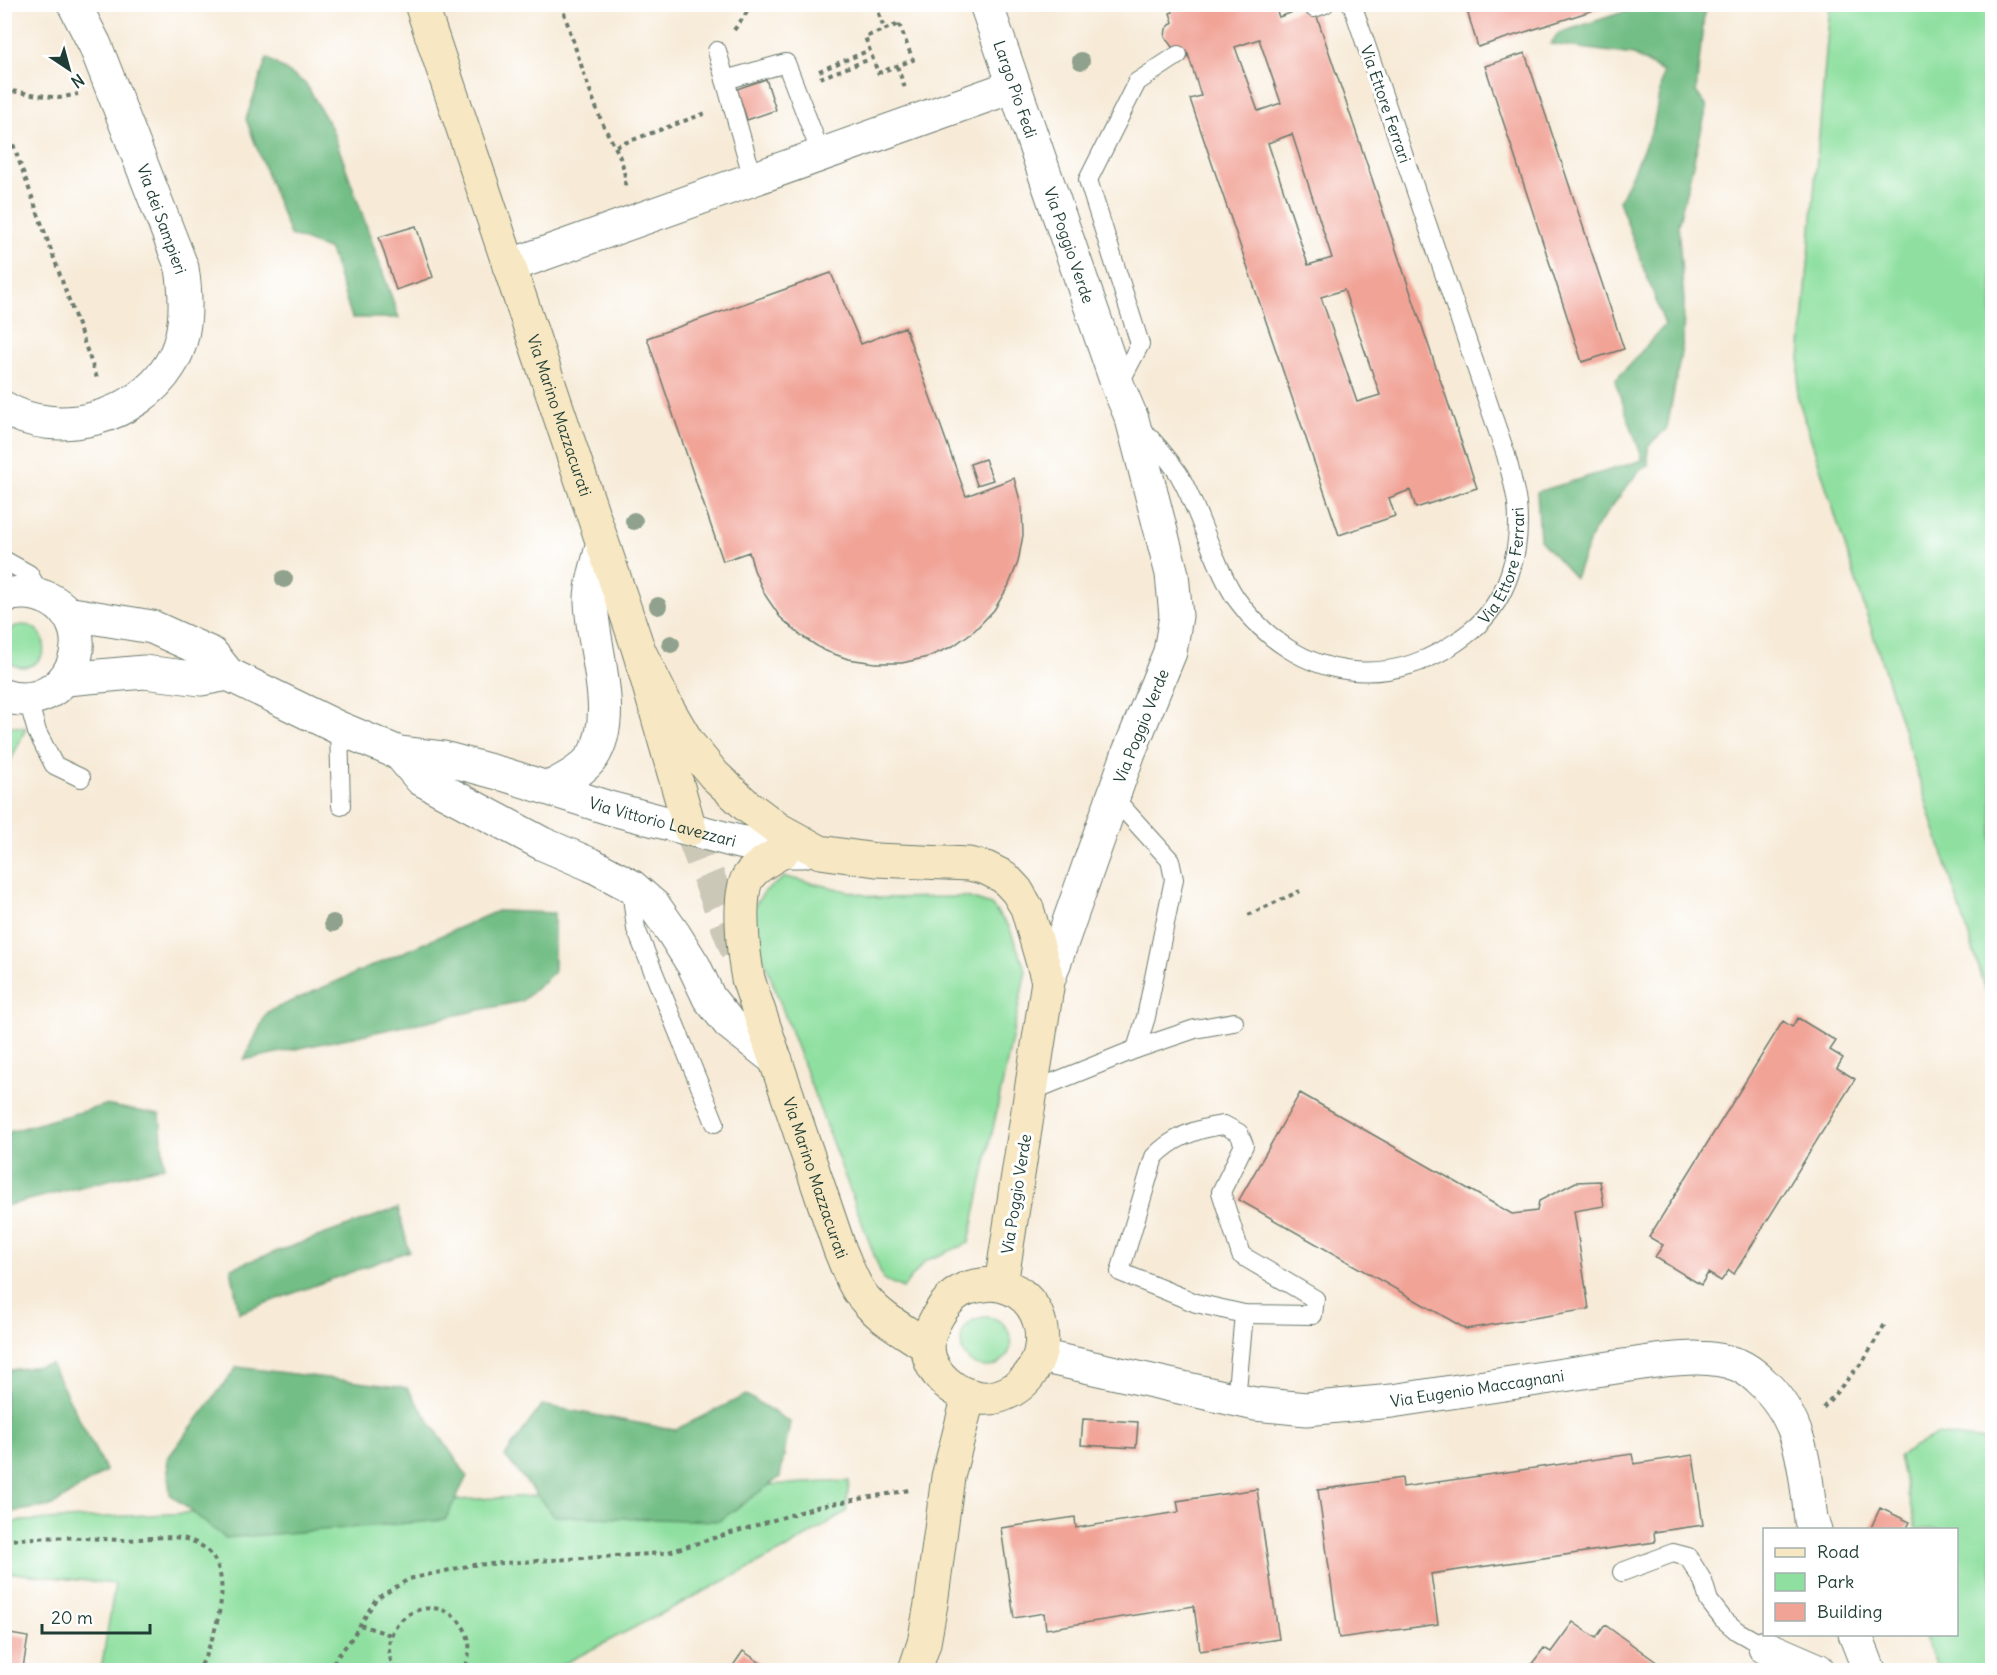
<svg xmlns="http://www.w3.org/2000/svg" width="1997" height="1675" viewBox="0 0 1997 1675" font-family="Delius,sans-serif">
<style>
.green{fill:#8fe0a0;stroke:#578e6a;stroke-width:1.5}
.forest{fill:#73be86;stroke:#497e5d;stroke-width:1.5}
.building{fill:#f1a396;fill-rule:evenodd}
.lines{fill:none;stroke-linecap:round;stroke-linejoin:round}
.secondary-tunnel{stroke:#ccc8b7;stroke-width:33;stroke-dasharray:33 16;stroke-linecap:butt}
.lane-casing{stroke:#6b7a6d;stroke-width:20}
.street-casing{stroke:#6b7a6d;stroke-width:35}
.secondary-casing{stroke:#6b7a6d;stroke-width:35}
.path{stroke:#6b7a6d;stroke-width:4;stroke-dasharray:4.5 4.5;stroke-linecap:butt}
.lane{stroke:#fff;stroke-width:18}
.street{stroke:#fff;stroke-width:33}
.secondary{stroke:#f7e8c3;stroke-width:33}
.tree{fill:#90a28d}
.labels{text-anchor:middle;stroke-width:6;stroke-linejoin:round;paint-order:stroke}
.street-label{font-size:16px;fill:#1f3d34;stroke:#fff}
</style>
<rect width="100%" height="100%" fill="#fff"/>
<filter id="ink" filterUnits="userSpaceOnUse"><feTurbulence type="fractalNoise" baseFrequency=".0167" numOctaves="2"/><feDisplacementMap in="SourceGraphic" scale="12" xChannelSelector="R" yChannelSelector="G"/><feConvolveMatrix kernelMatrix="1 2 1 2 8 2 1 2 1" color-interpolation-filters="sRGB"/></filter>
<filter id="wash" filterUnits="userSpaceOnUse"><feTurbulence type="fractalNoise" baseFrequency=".008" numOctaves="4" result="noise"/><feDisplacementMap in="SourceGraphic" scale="24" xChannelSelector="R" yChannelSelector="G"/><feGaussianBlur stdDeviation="1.35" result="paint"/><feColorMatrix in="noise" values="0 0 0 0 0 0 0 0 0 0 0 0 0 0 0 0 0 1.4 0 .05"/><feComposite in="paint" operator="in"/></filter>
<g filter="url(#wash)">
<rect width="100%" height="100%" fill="#f7ebd8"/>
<path class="green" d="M1830,5H1992V1009L1797,395Z
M2 646a21 21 0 1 1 42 0a21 21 0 1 1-42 0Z
M5,725L26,728L5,773L4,725Z
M785,877L878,898L966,897L991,905L1009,927L1026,971L969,1243L925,1261L903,1288L883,1279L755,935L750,912L765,891Z
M961 1342a25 25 0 1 1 50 0a25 25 0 1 1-50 0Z
M1936,1434L1992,1441V1670H1939L1924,1635L1956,1634V1530L1916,1529L1899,1456Z
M849,1481L846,1512L788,1548L552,1670H101L115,1584L5,1572L4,1522Z"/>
<path class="forest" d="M1645,5H1705L1696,92L1707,107L1678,225L1684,301L1683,342L1667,428L1648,446V465L1638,472L1594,530L1575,578L1540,540L1537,492L1643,460L1615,381L1665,325L1619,201L1653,128L1663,72L1634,55L1550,44L1559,33Z
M267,58L306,84L332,129L399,318H352L330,250L290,235L246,119Z
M497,911L554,913V972L522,1001L244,1060L267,1012Z
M105,1105L160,1115L164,1166L5,1206V1133Z
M398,1208L409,1251L239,1313L231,1268Z
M51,1364L106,1471L52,1506L5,1513V1371Z
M237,1367L407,1388L467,1476L445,1520L225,1538L170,1494L167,1459Z
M746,1395L790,1422L780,1477L719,1521L554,1516L505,1456L542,1405L675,1430Z"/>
<g id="blocks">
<path class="building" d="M1170,4H1274L1279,17L1313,5L1477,488L1416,508L1410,490L1389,498L1395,516L1339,535L1190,99L1201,96L1188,54L1184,56L1181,47H1172L1165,37L1166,29L1173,22L1170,13L1173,12ZM1259,39L1281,103L1258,111L1235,47ZM1292,134L1332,258L1308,265L1268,143ZM1344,290L1380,395L1357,402L1321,297Z
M1465,4H1610V5L1478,47Z
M1525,53L1624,349L1582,362L1485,66Z
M766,79L776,110L747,120L737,89Z
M416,226L433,277L396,290L379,237Z
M831,273L861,344L905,327L966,496L1014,478L1022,508L1023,535L1018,562L1008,587L994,610L975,630L953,646L928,657L902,663H875L848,659L823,650L800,635L780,617L765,595L754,570L749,552L723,561L647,338Z
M985,459L993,480L977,485L970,464Z
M1798,1018L1836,1041L1830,1050L1843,1058L1837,1068L1855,1079L1734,1274L1729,1270L1721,1281L1708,1273L1701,1285L1655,1257L1663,1245L1649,1237L1783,1021L1792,1027Z
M1300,1093L1512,1214L1537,1211L1539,1201L1576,1182L1600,1181L1604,1206L1574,1211L1589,1309L1466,1329L1239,1200Z
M1083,1419L1138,1422L1136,1448L1081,1445Z
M1632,1454L1634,1464L1693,1455L1703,1525L1654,1532L1655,1542L1431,1574L1438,1624L1339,1638L1318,1490L1402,1478L1403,1487Z
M1257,1489L1279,1639L1200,1651L1194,1606L1046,1629L1044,1613L1014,1618L1001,1528L1075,1517L1076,1528L1179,1512L1177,1501Z
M1880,1508L1910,1522L1906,1530H1870Z
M1573,1622L1596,1638L1605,1625L1662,1666L1658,1670H1527L1544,1648L1551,1652Z
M4,1633L28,1637L23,1668L28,1670H4Z
M743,1651L771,1670H730Z"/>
</g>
</g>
<g filter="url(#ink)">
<use href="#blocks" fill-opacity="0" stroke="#6b7a6d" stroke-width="1.5"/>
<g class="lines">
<path class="secondary-tunnel" d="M690,829L742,964"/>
<g class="lane-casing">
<g id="lane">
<path d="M1314,8L1325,4"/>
<path d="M717,51L753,179"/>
<path d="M725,80L786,63L821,154"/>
<path d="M1118,386L1140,344L1088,180L1137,82L1178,55"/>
<path id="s1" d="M1140,428C1154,441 1167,457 1178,473C1192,496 1202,527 1213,552C1220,568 1227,587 1238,601C1297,682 1394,695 1471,631C1508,601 1522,550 1517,504C1515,488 1510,471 1506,455L1352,4"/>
<path d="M4,560L29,574L40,594"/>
<path d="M28,700L37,732L54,765L81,778"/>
<path d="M339,728L341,806"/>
<path d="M631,888L636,929L715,1123"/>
<path d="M1136,1049L1195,1029L1234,1022"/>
<path d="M1032,1091L1136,1049L1146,1017L1174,879L1170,860L1113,797"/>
<path d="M1224,1125L1239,1133L1244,1145L1221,1192L1241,1255L1315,1299L1313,1315L1244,1314L1196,1303L1120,1272L1154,1157C1172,1138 1198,1128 1224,1125Z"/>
<path d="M1236,1400L1244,1314"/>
<path d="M1622,1572L1673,1553L1688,1557L1703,1581L1709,1601L1723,1619L1737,1631L1765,1647"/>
</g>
</g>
<g class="street-casing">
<g id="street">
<path id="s2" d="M986,4L1118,386L1132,419L1172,574L1176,616L1170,652L1129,752L1048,981"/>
<path d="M509,266L1014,86"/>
<path d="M4,408C58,440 137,418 170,365C188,337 187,300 182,268L95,45L74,4"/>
<path d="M4,596C20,591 34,592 49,599C106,628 69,716 4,696"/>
<path id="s3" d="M66,613L152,627L212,654L228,674L339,728L399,753L443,758L506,775L609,808L735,841L783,851H803"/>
<path d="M66,679L144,672L201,679L228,674"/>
<path d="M399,753L421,779L543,844L592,865L631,886L655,907L674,934L694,966L709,998L729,1023L776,1060"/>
<path d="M549,788C564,780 583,771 593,756C620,714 591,646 591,599C591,582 599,562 602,545"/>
<path id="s4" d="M1040,1356L1255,1404L1306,1409L1392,1401L1656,1361C1683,1358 1713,1355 1738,1365C1748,1369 1757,1377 1764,1384C1803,1422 1805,1469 1811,1520L1815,1530"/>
<path d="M1855,1634L1869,1670"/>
<path d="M1765,1647L1818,1670"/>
</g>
</g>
<g class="secondary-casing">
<g id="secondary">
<path id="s5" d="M421,4L639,651L690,829"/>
<path d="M639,651L667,707L688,743L714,775L746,805L778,829L820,852L876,860L969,864L986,868L1004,877L1017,891L1027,908L1048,981L1001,1285"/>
<path id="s6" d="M783,851C772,858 757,865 749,876C736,892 744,958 748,979L840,1250C847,1266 853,1286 865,1299C881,1319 907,1332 928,1347"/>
<path d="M992,1284C1049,1288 1059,1364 1011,1391C1002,1396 991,1399 981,1398C956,1396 930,1374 928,1349C927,1329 944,1300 961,1291C970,1286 981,1285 992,1284Z"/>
<path d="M915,1670L924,1643L931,1604L948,1477L969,1395"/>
</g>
</g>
<path class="path" d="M561,4C574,43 586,82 601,120C612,145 627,159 625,189
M876,4L884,29
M899,24L913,60L878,73L865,37Z
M734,30L753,4
M897,66L905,88
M819,71L870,50
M820,78L873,58
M4,90L59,98L78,94
M4,119L98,381
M616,146L706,113
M1248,915L1300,891
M1823,1408L1864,1360L1885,1324
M4,1541C43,1535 84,1538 123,1540C143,1540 173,1533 192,1541C243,1561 216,1635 199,1670
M360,1625L391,1635
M327,1670L352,1638L376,1599L409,1579L472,1565L665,1553L820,1506L910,1490
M395,1670C368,1621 439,1582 465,1630C472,1643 470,1658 463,1670"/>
<use href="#lane" class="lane"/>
<use href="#street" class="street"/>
<use href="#secondary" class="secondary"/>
</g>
<g class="tree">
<circle cx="1081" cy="61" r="9"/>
<circle cx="634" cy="521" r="9"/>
<circle cx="284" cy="579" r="9"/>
<circle cx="658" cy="606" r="9"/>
<circle cx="671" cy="644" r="9"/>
<circle cx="333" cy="923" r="9"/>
</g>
</g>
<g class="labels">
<g class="street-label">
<text dy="6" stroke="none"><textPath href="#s2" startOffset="90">Largo Pio Fedi</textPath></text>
<text transform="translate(1386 104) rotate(71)" y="6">Via Ettore Ferrari</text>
<text transform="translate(162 219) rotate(70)" y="6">Via dei Sampieri</text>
<text dy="6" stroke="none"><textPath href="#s2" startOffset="255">Via Poggio Verde</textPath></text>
<text dy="6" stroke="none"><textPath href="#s5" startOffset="434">Via Marino Mazzacurati</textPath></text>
<text dy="6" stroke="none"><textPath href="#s1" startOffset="543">Via Ettore Ferrari</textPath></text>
<text transform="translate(1141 726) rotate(-68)" y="6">Via Poggio Verde</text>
<text dy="6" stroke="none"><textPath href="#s3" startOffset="640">Via Vittorio Lavezzari</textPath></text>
<text dy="6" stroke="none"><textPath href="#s6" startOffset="357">Via Marino Mazzacurati</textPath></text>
<text transform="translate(1016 1194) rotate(-81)" y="6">Via Poggio Verde</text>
<text dy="6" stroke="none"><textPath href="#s4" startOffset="444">Via Eugenio Maccagnani</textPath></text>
</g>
</g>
<rect width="1997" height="1675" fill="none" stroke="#fff" stroke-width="24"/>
<rect x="1763" y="1528" width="195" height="108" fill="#ffffff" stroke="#a5b1ae" stroke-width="1.5"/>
<rect x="1775" y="1548" width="30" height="9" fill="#f7e8c3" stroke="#a5b1ae" stroke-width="1.5"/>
<text x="1817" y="1558" font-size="18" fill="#1f3d34">Road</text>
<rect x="1775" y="1573" width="30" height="18" fill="#8fe0a0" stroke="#a5b1ae" stroke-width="1.5"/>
<text x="1817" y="1588" font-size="18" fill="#1f3d34">Park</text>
<rect x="1775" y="1603" width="30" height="18" fill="#f1a396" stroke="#a5b1ae" stroke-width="1.5"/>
<text x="1817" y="1618" font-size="18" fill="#1f3d34">Building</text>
<g transform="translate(69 69) rotate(144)" stroke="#ffffff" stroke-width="4.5" paint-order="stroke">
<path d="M0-4.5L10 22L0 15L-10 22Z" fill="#1f3d34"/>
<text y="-9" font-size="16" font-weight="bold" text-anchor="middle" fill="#1f3d34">N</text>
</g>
<path d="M42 1624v9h108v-9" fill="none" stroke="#1f3d34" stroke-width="3"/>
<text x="51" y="1624" font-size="18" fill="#1f3d34" stroke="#ffffff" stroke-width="4.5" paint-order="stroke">20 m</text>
</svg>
